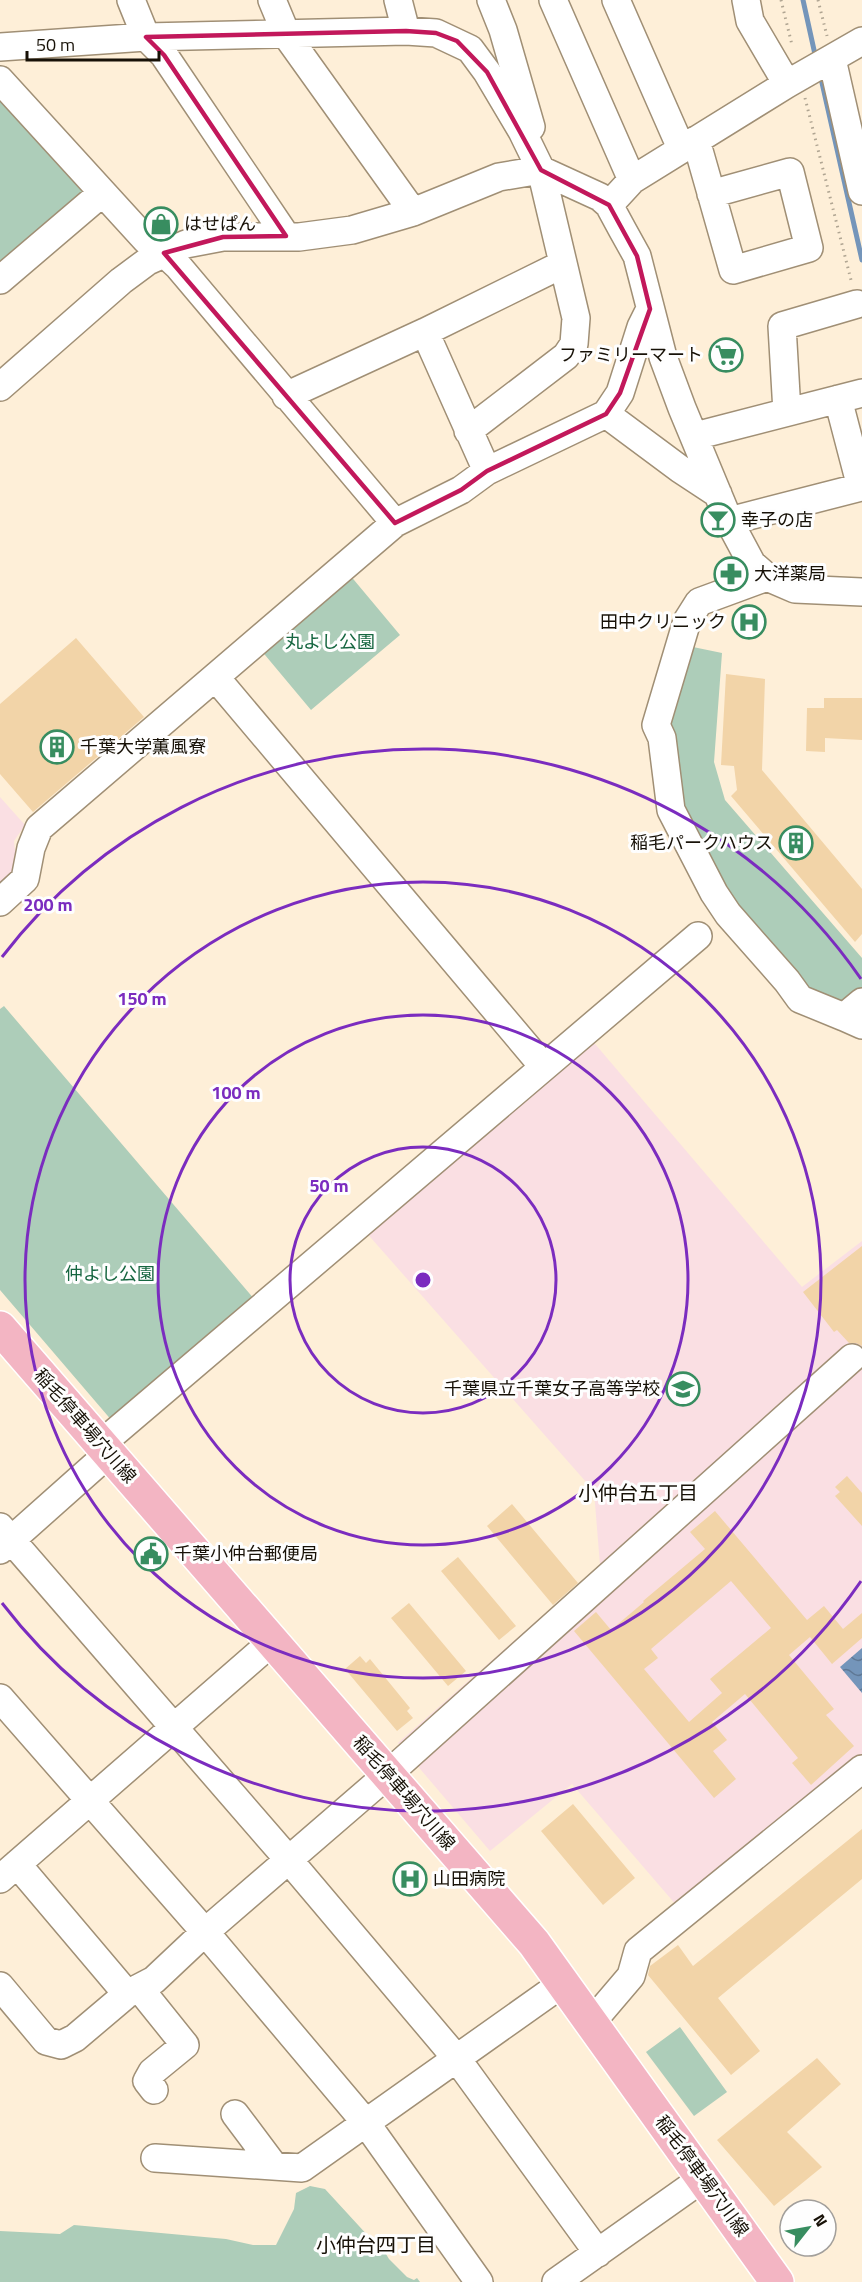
<svg xmlns="http://www.w3.org/2000/svg" width="862" height="2282" viewBox="0 0 862 2282" font-family="'Titillium Web','Noto Sans JP',sans-serif">
<style>
.education{fill:#fadfe3}
.park{fill:#adcdb9}
.water{fill:url(#water-waves)}
.lines{fill:none;stroke-linecap:round;stroke-linejoin:round}
.stream{stroke:#7495ba;stroke-width:5}
.building{fill:#f2d4a8;fill-rule:evenodd}
.minor-casing{stroke:#a08f75;stroke-width:30}
.major-casing{stroke:#fff;stroke-width:36}
.path{stroke:#b0a592;stroke-width:3;stroke-dasharray:1.5 4.5;stroke-linecap:butt}
.minor{stroke:#fff;stroke-width:27}
.major{stroke:#f3b5c3;stroke-width:33}
.marked{fill:none;stroke:#c2185b;stroke-width:4.5;stroke-linejoin:round}
.ring{fill:none;stroke:#7b2cbf;stroke-width:3}
.labels{text-anchor:middle;stroke-width:6;stroke-linejoin:round;paint-order:stroke}
.poi-label{font-size:18px;fill:#171107;stroke:#fefefe;text-anchor:start}
.park-label{font-size:18px;fill:#166640;stroke:#fefefe}
.street-label{font-size:18px;fill:#171107;stroke:#fefefe}
.neighbourhood-label{font-size:20px;fill:#171107;stroke:#fefefe}
.centre{fill:#7b2cbf;stroke:#fefefe;stroke-width:3}
.ring-label{font-size:18px;text-anchor:middle;font-weight:bold;fill:#7b2cbf;stroke:#fefefe;stroke-width:6;stroke-linejoin:round;paint-order:stroke}
</style>
<defs>
<pattern id="water-waves" width="16" height="10" patternUnits="userSpaceOnUse" patternTransform="scale(1.5)"><rect width="16" height="10" fill="#7495ba"/><path d="M0 5q4-4 8 0t8 0" fill="none" stroke="#5e7895"/></pattern>
</defs>
<rect width="100%" height="100%" fill="#feefd8"/>
<path class="education" d="M0,797L25,825L14,841L16,861L7,882L0,888Z
M590,1038L802,1287L862,1241V1758L677,1906L572,1784L490,1851L398,1743L600,1565L594,1491L364,1230Z"/>
<path class="park" d="M0,93L88,190L0,271Z
M349,574L400,635L311,710L260,649Z
M693,647L722,653L714,762L725,800L862,958V988L841,1005L806,992L732,907L677,809L667,737L681,657Z
M4,1006L255,1300L113,1422L0,1290V1009Z
M680,2027L727,2092L694,2116L646,2052Z
M310,2186L325,2189L370,2238L380,2244L389,2259L407,2277L414,2280L417,2278L420,2282H0V2231L60,2234L74,2225L226,2239L253,2245H276L294,2209L296,2193Z"/>
<path class="water" d="M862,1648V1693L840,1667Z"/>
<g class="lines">
<path class="stream" d="M803,0L816,59
M820,74L862,260"/>
</g>
<path class="building" d="M76,638L144,717L33,812L0,774V704Z
M726,674L765,679L762,770L862,889V934L855,942L731,796L737,790L734,766L721,765Z
M824,698H862V740L825,738V752L806,751L807,708H824Z
M862,1246V1346L856,1343H849L837,1330L834,1332L803,1292Z
M847,1476L862,1493V1526L835,1496L840,1492L835,1487Z
M512,1504L578,1583L553,1605L487,1526Z
M715,1511L807,1620L824,1606L843,1629L862,1613V1638L832,1664L810,1637L789,1655L834,1709L826,1715L854,1746L811,1785L792,1763L798,1758L745,1694L712,1722L727,1740L713,1751L736,1779L714,1798L574,1631L596,1612L611,1630L644,1602L643,1601L705,1549L690,1532ZM731,1581L771,1628L710,1679L722,1693L689,1722L644,1669L658,1658L651,1649Z
M458,1557L516,1626L499,1640L441,1571Z
M409,1603L466,1671L448,1686L391,1618Z
M360,1656L366,1663L370,1659L410,1708L407,1711L413,1718L397,1731L345,1669Z
M573,1804L635,1878L603,1905L541,1831Z
M862,1829V1879L718,1998L760,2051L731,2075L648,1975L650,1966L678,1945L693,1966Z
M817,2058L841,2084L787,2132L822,2167L774,2206L717,2140Z"/>
<g class="lines">
<g class="minor-casing">
<path id="minor" d="M131,0L146,37L164,55L286,236
M272,0L287,36L413,212
M398,0L406,31
M491,0L503,30L531,127
M553,0L632,180
M616,0L681,148
M746,0L750,21L787,84
M0,47L146,37L406,31L436,33L470,49L487,72L522,131L541,170L576,318L574,344L566,356L468,431
M832,59L862,191
M0,80L146,240L164,253L178,266L395,523
M696,140L733,270L809,248L790,172L711,194
M609,205L632,180L787,84L862,41
M0,280L102,193
M425,332L487,471
M0,387L121,281L148,261L186,244L223,237H299L352,230L413,212L499,177L541,170L600,197L609,205L622,229L637,256L663,357L682,408L729,521L752,564L767,577L795,589L862,592
M286,396L425,332L563,264
M787,412L782,326L857,304
M606,414L680,469L718,494
M695,436L862,393
M729,521L861,487L838,399
M767,577L699,602L687,621L656,725L662,738L671,810L714,893L728,914L787,981L800,999L844,1017
M216,678L543,1066
M0,902L25,879L31,848L39,828L395,523L461,490L487,471L606,414L620,393L641,327L650,309
M862,1002L844,1017L862,1025
M101,1444L698,936
M0,1527L288,1859L457,2059L598,2253
M0,1550L109,1453
M0,1698L205,1932L366,2123L479,2282
M17,1864L127,1994
M0,1879L273,1641
M0,1986L46,2041L61,2045L75,2038L127,1994L154,1980L205,1932L387,1775L852,1358
M140,1989L185,2045L152,2072L147,2081L154,2090
M591,2023L631,1976L638,1951L862,1769
M235,2114L274,2166
M155,2158L302,2168L563,1983
M556,2282L703,2178"/>
</g>
<g class="major-casing">
<path id="major" d="M0,1328L534,1943L777,2282"/>
</g>
<path class="path" d="M781,0L792,45
M818,0L827,36
M805,98L852,284"/>
<use href="#minor" class="minor"/>
<use href="#major" class="major"/>
</g>
<path class="marked" d="M406,31L436,33L457,41L487,72L541,170L609,205L637,256L650,309L620,393L606,414L487,471L461,490L395,523L164,253L223,237L286,236L164,55L146,37Z"/>
<g class="ring">
<circle cx="423" cy="1280" r="133"/>
<circle cx="423" cy="1280" r="265"/>
<circle cx="423" cy="1280" r="398"/>
<path d="M861 1581A531 531 0 0 1 2 1603M2 957A531 531 0 0 1 861 979"/>
</g>
<defs>
<g id="shop-ring" transform="scale(1.725)"><circle r="9.5" fill="#fefefe" stroke="#388d60" stroke-width="1.5"/><path d="M-5-2.5h2.3a2.7 3.5 0 0 1 5.4 0H5L5.5 6h-11ZM-1.5-2.5h3a1.5 2.3 0 0 0-3 0Z" fill="#388d60"/></g>
<g id="supermarket-ring" transform="scale(1.725)"><circle r="9.5" fill="#fefefe" stroke="#388d60" stroke-width="1.5"/><path d="M-6-5.5h2.5l.6 2H6L4.5 2H-2.5L-4.4-4H-6ZM-1.5 3.2a1.3 1.3 0 1 0 .1 0ZM3 3.2a1.3 1.3 0 1 0 .1 0Z" fill="#388d60"/></g>
<g id="bar-ring" transform="scale(1.725)"><circle r="9.5" fill="#fefefe" stroke="#388d60" stroke-width="1.5"/><path d="M-6-5H6L.8 .8V4.5H3.5V6h-7V4.5H-.8V.8Z" fill="#388d60"/></g>
<g id="pharmacy-ring" transform="scale(1.725)"><circle r="9.5" fill="#fefefe" stroke="#388d60" stroke-width="1.5"/><path d="M-2-6h4v4h4v4h-4v4h-4v-4h-4v-4h4Z" fill="#388d60"/></g>
<g id="hospital-ring" transform="scale(1.725)"><circle r="9.5" fill="#fefefe" stroke="#388d60" stroke-width="1.5"/><path d="M-5-5h3v3.5h4V-5h3V5h-3V1.5h-4V5h-3Z" fill="#388d60"/></g>
<g id="building-ring" transform="scale(1.725)"><circle r="9.5" fill="#fefefe" stroke="#388d60" stroke-width="1.5"/><path d="M-4-6H4V6H1V3H-1V6H-4ZM-2.5-4.3h1.7v1.8h-1.7ZM.8-4.3h1.7v1.8H.8ZM-2.5-1h1.7V.8h-1.7ZM.8-1h1.7V.8H.8Z" fill="#388d60"/></g>
<g id="school-ring" transform="scale(1.725)"><circle r="9.5" fill="#fefefe" stroke="#388d60" stroke-width="1.5"/><path d="M0-5L7-2L0 1L-7-2ZM-4 1L0 2.5L4 1V4Q0 6-4 4Z" fill="#388d60"/></g>
<g id="civic-ring" transform="scale(1.725)"><circle r="9.5" fill="#fefefe" stroke="#388d60" stroke-width="1.5"/><path d="M-.6-6.5H3V-4.5H.6V-3L4-1V1h2V6H-6V1h2V-1L-.6-3ZM-1.2 2.5V6h2.4V2.5Z" fill="#388d60"/></g>
</defs>
<g fill-rule="evenodd">
<use href="#shop-ring" x="161" y="224"/>
<use href="#supermarket-ring" x="726" y="355"/>
<use href="#bar-ring" x="718" y="520"/>
<use href="#pharmacy-ring" x="731" y="574"/>
<use href="#hospital-ring" x="749" y="622"/>
<use href="#building-ring" x="57" y="747"/>
<use href="#building-ring" x="796" y="843"/>
<use href="#school-ring" x="683" y="1389"/>
<use href="#civic-ring" x="151" y="1554"/>
<use href="#hospital-ring" x="410" y="1879"/>
</g>
<g class="labels">
<g class="poi-label">
<text x="184" y="230">はせぱん</text>
<text x="703" y="361" text-anchor="end">ファミリーマート</text>
<text x="741" y="526">幸子の店</text>
<text x="754" y="580">大洋薬局</text>
<text x="726" y="628" text-anchor="end">田中クリニック</text>
<text x="80" y="753">千葉大学薫風寮</text>
<text x="773" y="849" text-anchor="end">稲毛パークハウス</text>
<text x="660" y="1395" text-anchor="end">千葉県立千葉女子高等学校</text>
<text x="174" y="1560">千葉小仲台郵便局</text>
<text x="433" y="1885">山田病院</text>
</g>
<g class="park-label">
<text x="330" y="648">丸よし公園</text>
<text x="110" y="1280">仲よし公園</text>
</g>
<g class="street-label">
<text transform="translate(85 1426) rotate(49)" y="6">稲毛停車場穴川線</text>
<text transform="translate(404 1793) rotate(49)" y="6">稲毛停車場穴川線</text>
<text transform="translate(702 2176) rotate(54)" y="6">稲毛停車場穴川線</text>
</g>
<g class="neighbourhood-label">
<text x="638" y="1500">小仲台五丁目</text>
<text x="376" y="2252">小仲台四丁目</text>
</g>
</g>
<circle cx="423" cy="1280" r="9" class="centre"/>
<g class="ring-label">
<text x="48" y="911">200 m</text>
<text x="142" y="1005">150 m</text>
<text x="236" y="1099">100 m</text>
<text x="329" y="1192">50 m</text>
</g>
<g transform="translate(808 2228) rotate(59)"><circle r="28" fill="#fefefe" stroke="#a29f9b" stroke-width="1.5"/>
<path d="M0-4.5L10 22L0 15L-10 22Z" fill="#388d60"/>
<text y="-9" font-size="16" font-weight="bold" text-anchor="middle" fill="#171107">N</text>
</g>
<path d="M27 51v9h132v-9" fill="none" stroke="#171107" stroke-width="3"/>
<text x="36" y="51" font-size="18" fill="#171107" stroke="#fefefe" stroke-width="4.5" paint-order="stroke">50 m</text>
</svg>
